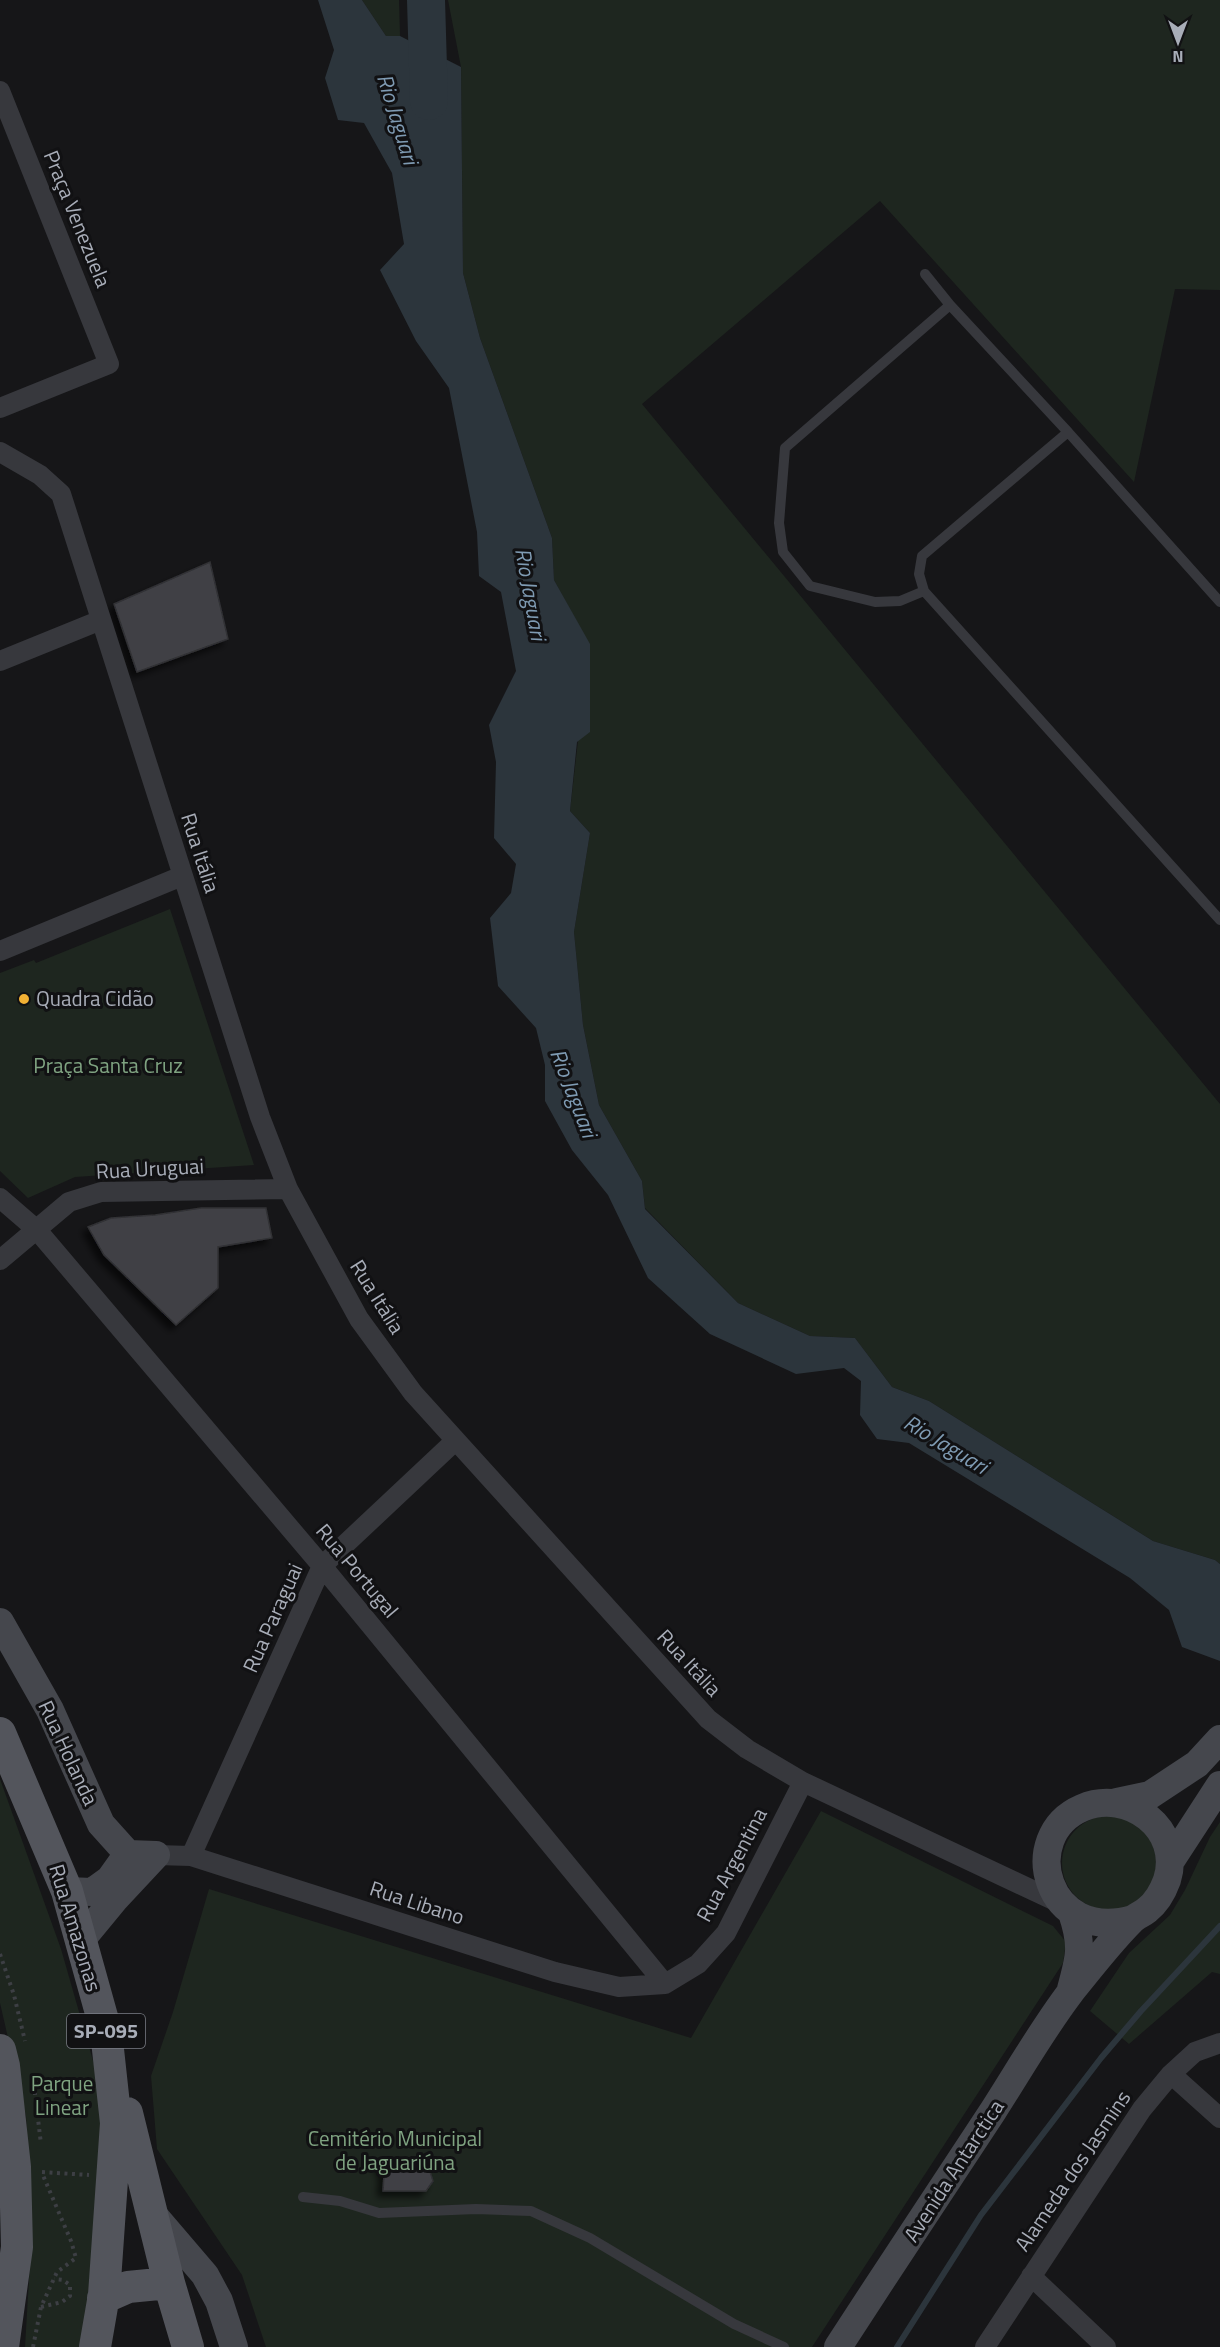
<svg xmlns="http://www.w3.org/2000/svg" width="1220" height="2347" viewBox="0 0 1220 2347" font-family="'Titillium Web',sans-serif">
<style>
.green{fill:#1e261f}
.water{fill:#2c353c}
.lines{fill:none;stroke-linecap:round;stroke-linejoin:round}
.stream{stroke:#2c353c;stroke-width:6}
.river{stroke:#2c353c;stroke-width:38}
.building{fill:#404145;stroke:#303034;stroke-width:1.5;filter:url(#shadow)}
.path{stroke:#3d3f44;stroke-width:4;stroke-dasharray:3 4.5;stroke-linecap:butt}
.lane{stroke:#37383d;stroke-width:10}
.street{stroke:#37383d;stroke-width:20}
.secondary{stroke:#45474d;stroke-width:28}
.primary{stroke:#53555c;stroke-width:32}
.poi-dot{fill:#f2b134;stroke:#111113;stroke-width:2}
.labels{text-anchor:middle;stroke-width:6;stroke-linejoin:round;paint-order:stroke}
.shield{fill:#111113;stroke:#7b7e86;stroke-width:1.5}
.shield-label{font-size:20px;font-weight:bold;fill:#a8adb8}
.street-label{font-size:21px;fill:#a8adb8;stroke:#111113}
.poi-label{font-size:21px;fill:#a8adb8;stroke:#111113;text-anchor:start}
.park-label{font-size:21px;fill:#7fa381;stroke:#111113}
.water-label{font-size:22px;font-style:italic;fill:#7f9bb3;stroke:#111113}
</style>
<defs>
<filter id="shadow"><feDropShadow dx="-5.5" dy="5.5" stdDeviation="3" flood-color="#0009"/></filter>
</defs>
<rect width="100%" height="100%" fill="#161618"/>
<path class="green" d="M362,0H399L400,36H386Z
M448,0H1220V290L1175,289L1134,482L880,201L642,404L1220,1104V1564L1215,1560L1153,1541L929,1401L892,1387L855,1338L810,1336L738,1303L645,1208L642,1181L599,1105L583,1025L574,932L590,833L570,811L589,644L554,580L552,538L480,338L463,273L461,67Z
M170,909L254,1165L75,1177L28,1198L0,1171V973L34,960L36,963Z
M0,1779L61,1949L102,2092L95,2268L81,2347H25L32,2228L26,2116L0,2003Z
M821,1811L1053,1926L1066,1942L1063,1963L812,2347H266L242,2275L157,2149L151,2076L173,2012L209,1889L691,2038Z
M1062 1863a47 47 0 1 1 94 0a47 47 0 1 1-94 0Z
M1220,1822V1974L1212,1972L1129,2044L1090,2011L1129,1953L1170,1915L1185,1890L1210,1837Z"/>
<path class="water" d="M318,0H362L386,36H400L461,67L463,273L480,338L552,538L554,580L590,644V732L577,742L570,811L590,833L574,932L583,1025L599,1105L642,1181L645,1209L738,1303L810,1336L855,1338L892,1387L929,1401L1153,1541L1215,1560L1220,1564V1661L1182,1647L1169,1610L1130,1578L909,1443L877,1439L860,1415L861,1381L844,1368L796,1374L710,1334L648,1278L608,1195L572,1150L545,1101V1065L536,1028L498,986L490,918L511,893L516,864L494,838L496,762L489,725L516,671L501,592L479,576L477,532L449,388L416,341L380,270L404,244L392,173L364,123L338,120L325,78L334,50Z"/>
<g class="lines">
<path class="stream" d="M897,2347L981,2215L1101,2058L1141,2011L1220,1926"/>
<path class="river" d="M426,0L429,101"/>
</g>
<path class="building" d="M210,562L228,639L137,672L114,604Z
M201,1208H266L272,1238L218,1247V1288L176,1325L104,1255L88,1227L111,1218L155,1215Z
M426,2159L433,2181L426,2191H383L384,2174L379,2160Z"/>
<g class="lines">
<path class="path" d="M0,1954L14,1995L25,2041
M33,2077L41,2144
M42,2172L89,2175
M41,2307L62,2302L70,2296V2285L63,2280L54,2279
M33,2347L41,2307L57,2272L76,2258L71,2241L42,2173"/>
<path class="lane" d="M925,274L950,305L1068,432
M924,591L900,601L875,602L810,586L783,552L779,523L785,448L950,305
M1220,602L1068,432L922,556L919,574L924,591L1220,920
M303,2197L340,2201L379,2213L476,2209L531,2211L590,2238L734,2324L784,2347"/>
<path class="street" d="M0,91L109,364L0,408
M0,452L40,475L61,494L260,1117L288,1189L359,1319L413,1393L708,1719L747,1749L803,1782L1064,1905
M0,661L101,620
M0,951L182,876
M0,1198L37,1230L322,1566L665,1984
M0,1260L69,1202L101,1192L288,1189
M156,1855L191,1856L555,1972L619,1987L665,1984L698,1964L726,1933L803,1782
M191,1856L322,1566L455,1441
M1171,2074L1220,2118
M1031,2276L1106,2347
M985,2347L1142,2109L1171,2074L1195,2052L1220,2043"/>
<path class="secondary" d="M0,1622L50,1710L101,1824L128,1854L156,1855
M1117,1802L1150,1795L1197,1764L1220,1739
M1170,1862L1220,1785
M67,1891L92,1892L110,1879L125,1858
M81,1940L114,1900L156,1855
M1071,1989C1080,1957 1083,1945 1072,1913
M152,2213L205,2275L219,2301L234,2347
M838,2347C889,2268 941,2190 993,2111C1018,2072 1042,2030 1070,1993C1089,1969 1110,1942 1132,1920C1136,1916 1142,1914 1147,1910C1156,1903 1163,1891 1167,1880C1183,1829 1128,1788 1082,1808C1017,1836 1046,1944 1133,1919"/>
<path class="primary" d="M0,1733L67,1891L106,2031L116,2123L104,2295L95,2347
M0,2050L4,2066L15,2167L17,2247L3,2347
M127,2113L169,2283L188,2347
M103,2298L128,2287L169,2283"/>
</g>
<circle class="poi-dot" cx="24" cy="999" r="6"/>
<g class="labels">
<rect class="shield" x="67" y="2014" width="78" height="34" rx="4.5"/>
<g class="shield-label">
<text x="106" y="2038">SP-095</text>
</g>
<g class="street-label">
<text transform="translate(77 219) rotate(68)" y="7">Praça Venezuela</text>
<text transform="translate(200 853) rotate(72)" y="7">Rua Itália</text>
<text transform="translate(150 1169) rotate(-3)" y="7">Rua Uruguai</text>
<text transform="translate(377 1297) rotate(58)" y="7">Rua Itália</text>
<text transform="translate(357 1571) rotate(50)" y="7">Rua Portugal</text>
<text transform="translate(273 1618) rotate(-66)" y="7">Rua Paraguai</text>
<text transform="translate(689 1663) rotate(47)" y="7">Rua Itália</text>
<text transform="translate(68 1753) rotate(65)" y="7">Rua Holanda</text>
<text transform="translate(732 1865) rotate(-62)" y="7">Rua Argentina</text>
<text transform="translate(417 1903) rotate(18)" y="7">Rua Libano</text>
<text transform="translate(75 1928) rotate(73)" y="7">Rua Amazonas</text>
<text transform="translate(954 2171) rotate(-57)" y="7">Avenida Antarctica</text>
<text transform="translate(1073 2171) rotate(-56)" y="7">Alameda dos Jasmins</text>
</g>
<g class="poi-label">
<text x="36" y="1006">Quadra Cidão</text>
</g>
<g class="park-label">
<text x="108" y="1073">Praça Santa Cruz</text>
<text x="62" y="2091">Parque<tspan x="62" dy="24">Linear</tspan></text>
<text x="395" y="2146">Cemitério Municipal<tspan x="395" dy="24">de Jaguariúna</tspan></text>
</g>
<g class="water-label">
<text transform="translate(398 119) rotate(73)" y="8">Rio Jaguari</text>
<text transform="translate(531 594) rotate(80)" y="8">Rio Jaguari</text>
<text transform="translate(574 1093) rotate(69)" y="8">Rio Jaguari</text>
<text transform="translate(946 1444) rotate(31)" y="8">Rio Jaguari</text>
</g>
</g>
<g transform="translate(1178 42) rotate(180)" stroke="#111113" stroke-width="4.5" paint-order="stroke">
<path d="M0-4.5L10 22L0 15L-10 22Z" fill="#a8adb8"/>
<text y="-9" font-size="16" font-weight="bold" text-anchor="middle" fill="#a8adb8">N</text>
</g>
</svg>
